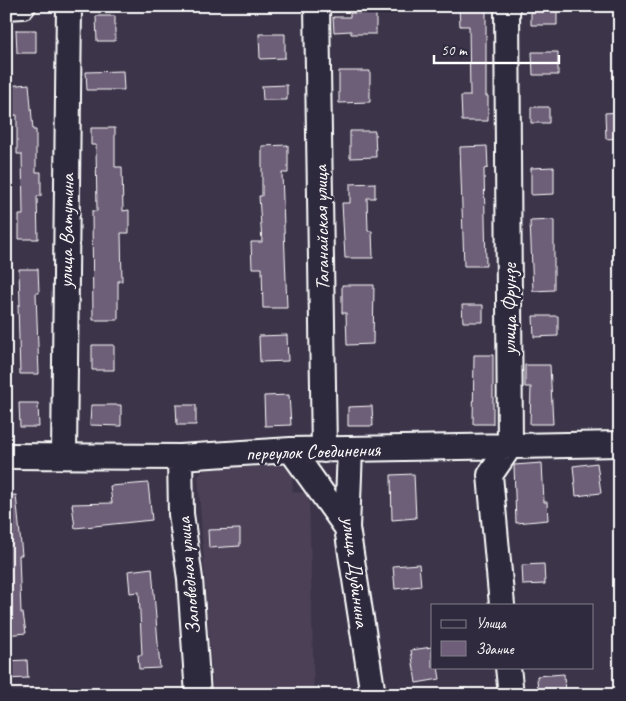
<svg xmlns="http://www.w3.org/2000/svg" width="626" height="701" viewBox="0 0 626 701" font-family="Caveat,sans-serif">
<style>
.built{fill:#4b4157}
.building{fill:#6e5e79;stroke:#fff}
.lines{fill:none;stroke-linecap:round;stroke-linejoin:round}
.minor-casing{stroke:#fff;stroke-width:28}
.minor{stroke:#2f2a3d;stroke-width:24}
.labels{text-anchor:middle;stroke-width:5;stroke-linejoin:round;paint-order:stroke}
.street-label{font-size:20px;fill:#fff;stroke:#2f2a3d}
</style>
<rect width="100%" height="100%" fill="#3c3449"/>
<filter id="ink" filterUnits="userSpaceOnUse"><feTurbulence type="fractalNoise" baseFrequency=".02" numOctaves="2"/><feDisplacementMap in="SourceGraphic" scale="10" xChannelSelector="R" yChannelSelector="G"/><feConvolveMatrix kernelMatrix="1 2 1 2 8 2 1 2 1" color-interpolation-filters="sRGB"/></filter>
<g filter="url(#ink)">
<path class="built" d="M291,463L293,492L309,493L314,695H213L198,476L211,464Z"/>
<path class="building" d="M486,6V96H488V121H462L461,96H470L469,26H460L459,7Z
M531,6H557V25H531Z
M350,13H376V34H351V31L334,32L333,17H350Z
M96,16H115V41H97Z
M16,30H36V53H17Z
M259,34H285V58L260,59Z
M532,52H558V75H533Z
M123,71L124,90H87L86,72Z
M339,71H370V102L339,103Z
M29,84L33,130H36V172H41V196H37L38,239H19V215H23L22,154H17V115L6,116V86Z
M287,85V100H263L262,86Z
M531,107H549V123H531Z
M620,112V138L606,139L605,113Z
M91,128H115V167H122L123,211L129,210V233H121L122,281H118V320H93L92,211H97L96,145H91Z
M350,131H375L376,157L350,158Z
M288,145V173H282L287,308H263L262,268H252L251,242H262L259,196H262V146Z
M487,146L488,168L484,169L486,266H464L460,147Z
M554,167V194L531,195V168Z
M375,183V198H367L368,231H372L373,258H345L342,203H350V184Z
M554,220V290L533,291L530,221Z
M19,269H38L39,293H36L39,374H20L18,305H20Z
M342,285H374L373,344L347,345L346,313H342Z
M462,305H483V322H463Z
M533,316H558V336L534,337Z
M287,335L288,361L260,362L259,336Z
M92,345H114V370H92Z
M474,355H493V424H473Z
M525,365H550L553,424H530L531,387H525Z
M289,395L291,425L265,426L264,396Z
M19,403H38L39,427H20Z
M91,405H121V426L90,425Z
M176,405H196V425H177Z
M372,406L373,426H348V407Z
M542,463L544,502H547L548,520L516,523L514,465Z
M597,463L601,493L576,496L573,466Z
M414,474L416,518L392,520L391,475Z
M148,483L152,520L75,528L72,504L112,503L110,486Z
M16,495L22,555H19L21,613H23L26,633L6,635V496Z
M240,529V546L209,548L208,530Z
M419,564L421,586L395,589L393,566Z
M544,564L545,584L523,585L522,565Z
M152,568L160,668L139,669L138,655H142L139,592L130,593L128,571Z
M432,647V667H438L440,679L416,683L411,650Z
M27,660L28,678L6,679V661Z
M564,674L565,695H538L537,676Z"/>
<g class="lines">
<g class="minor-casing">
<path id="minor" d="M317,6L324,450
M6,7L23,6
M350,449L347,528L373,695
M291,450L347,528
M64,455L69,6
M6,456L180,457L291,450L620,444
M180,457L181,514L190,579L198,695
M502,605L490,475L510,446L507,6
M508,667L511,695"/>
</g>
<use href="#minor" class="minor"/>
</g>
</g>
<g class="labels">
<g class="street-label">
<text transform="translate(321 228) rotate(-91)" y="7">Таганайская улица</text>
<text transform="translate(66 231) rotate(-89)" y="7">улица Ватутина</text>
<text transform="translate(509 309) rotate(-90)" y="7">улица Фрунзе</text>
<text transform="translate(313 451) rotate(-2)" y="7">переулок Соединения</text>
<text transform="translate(356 572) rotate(83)" y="7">улица Дубинина</text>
<text transform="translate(188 576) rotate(-95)" y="7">Заповедная улица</text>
</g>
</g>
<rect width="626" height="701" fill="none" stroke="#2f2a3d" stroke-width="25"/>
<rect x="12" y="12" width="601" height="676" fill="none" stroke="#fff" stroke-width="2" filter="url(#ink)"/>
<rect x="431" y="604" width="162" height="65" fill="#2f2a3d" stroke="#827f8b"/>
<rect x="441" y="620" width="25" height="8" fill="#2f2a3d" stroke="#827f8b"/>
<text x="476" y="628" font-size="15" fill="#ffffff">Улица</text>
<rect x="441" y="641" width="25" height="15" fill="#6e5e79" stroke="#827f8b"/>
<text x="476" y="654" font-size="15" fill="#ffffff">Здание</text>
<path d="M434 55v8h125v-8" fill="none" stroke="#ffffff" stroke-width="2.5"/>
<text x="441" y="55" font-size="15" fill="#ffffff" stroke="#2f2a3d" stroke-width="4" paint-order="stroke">50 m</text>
</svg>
